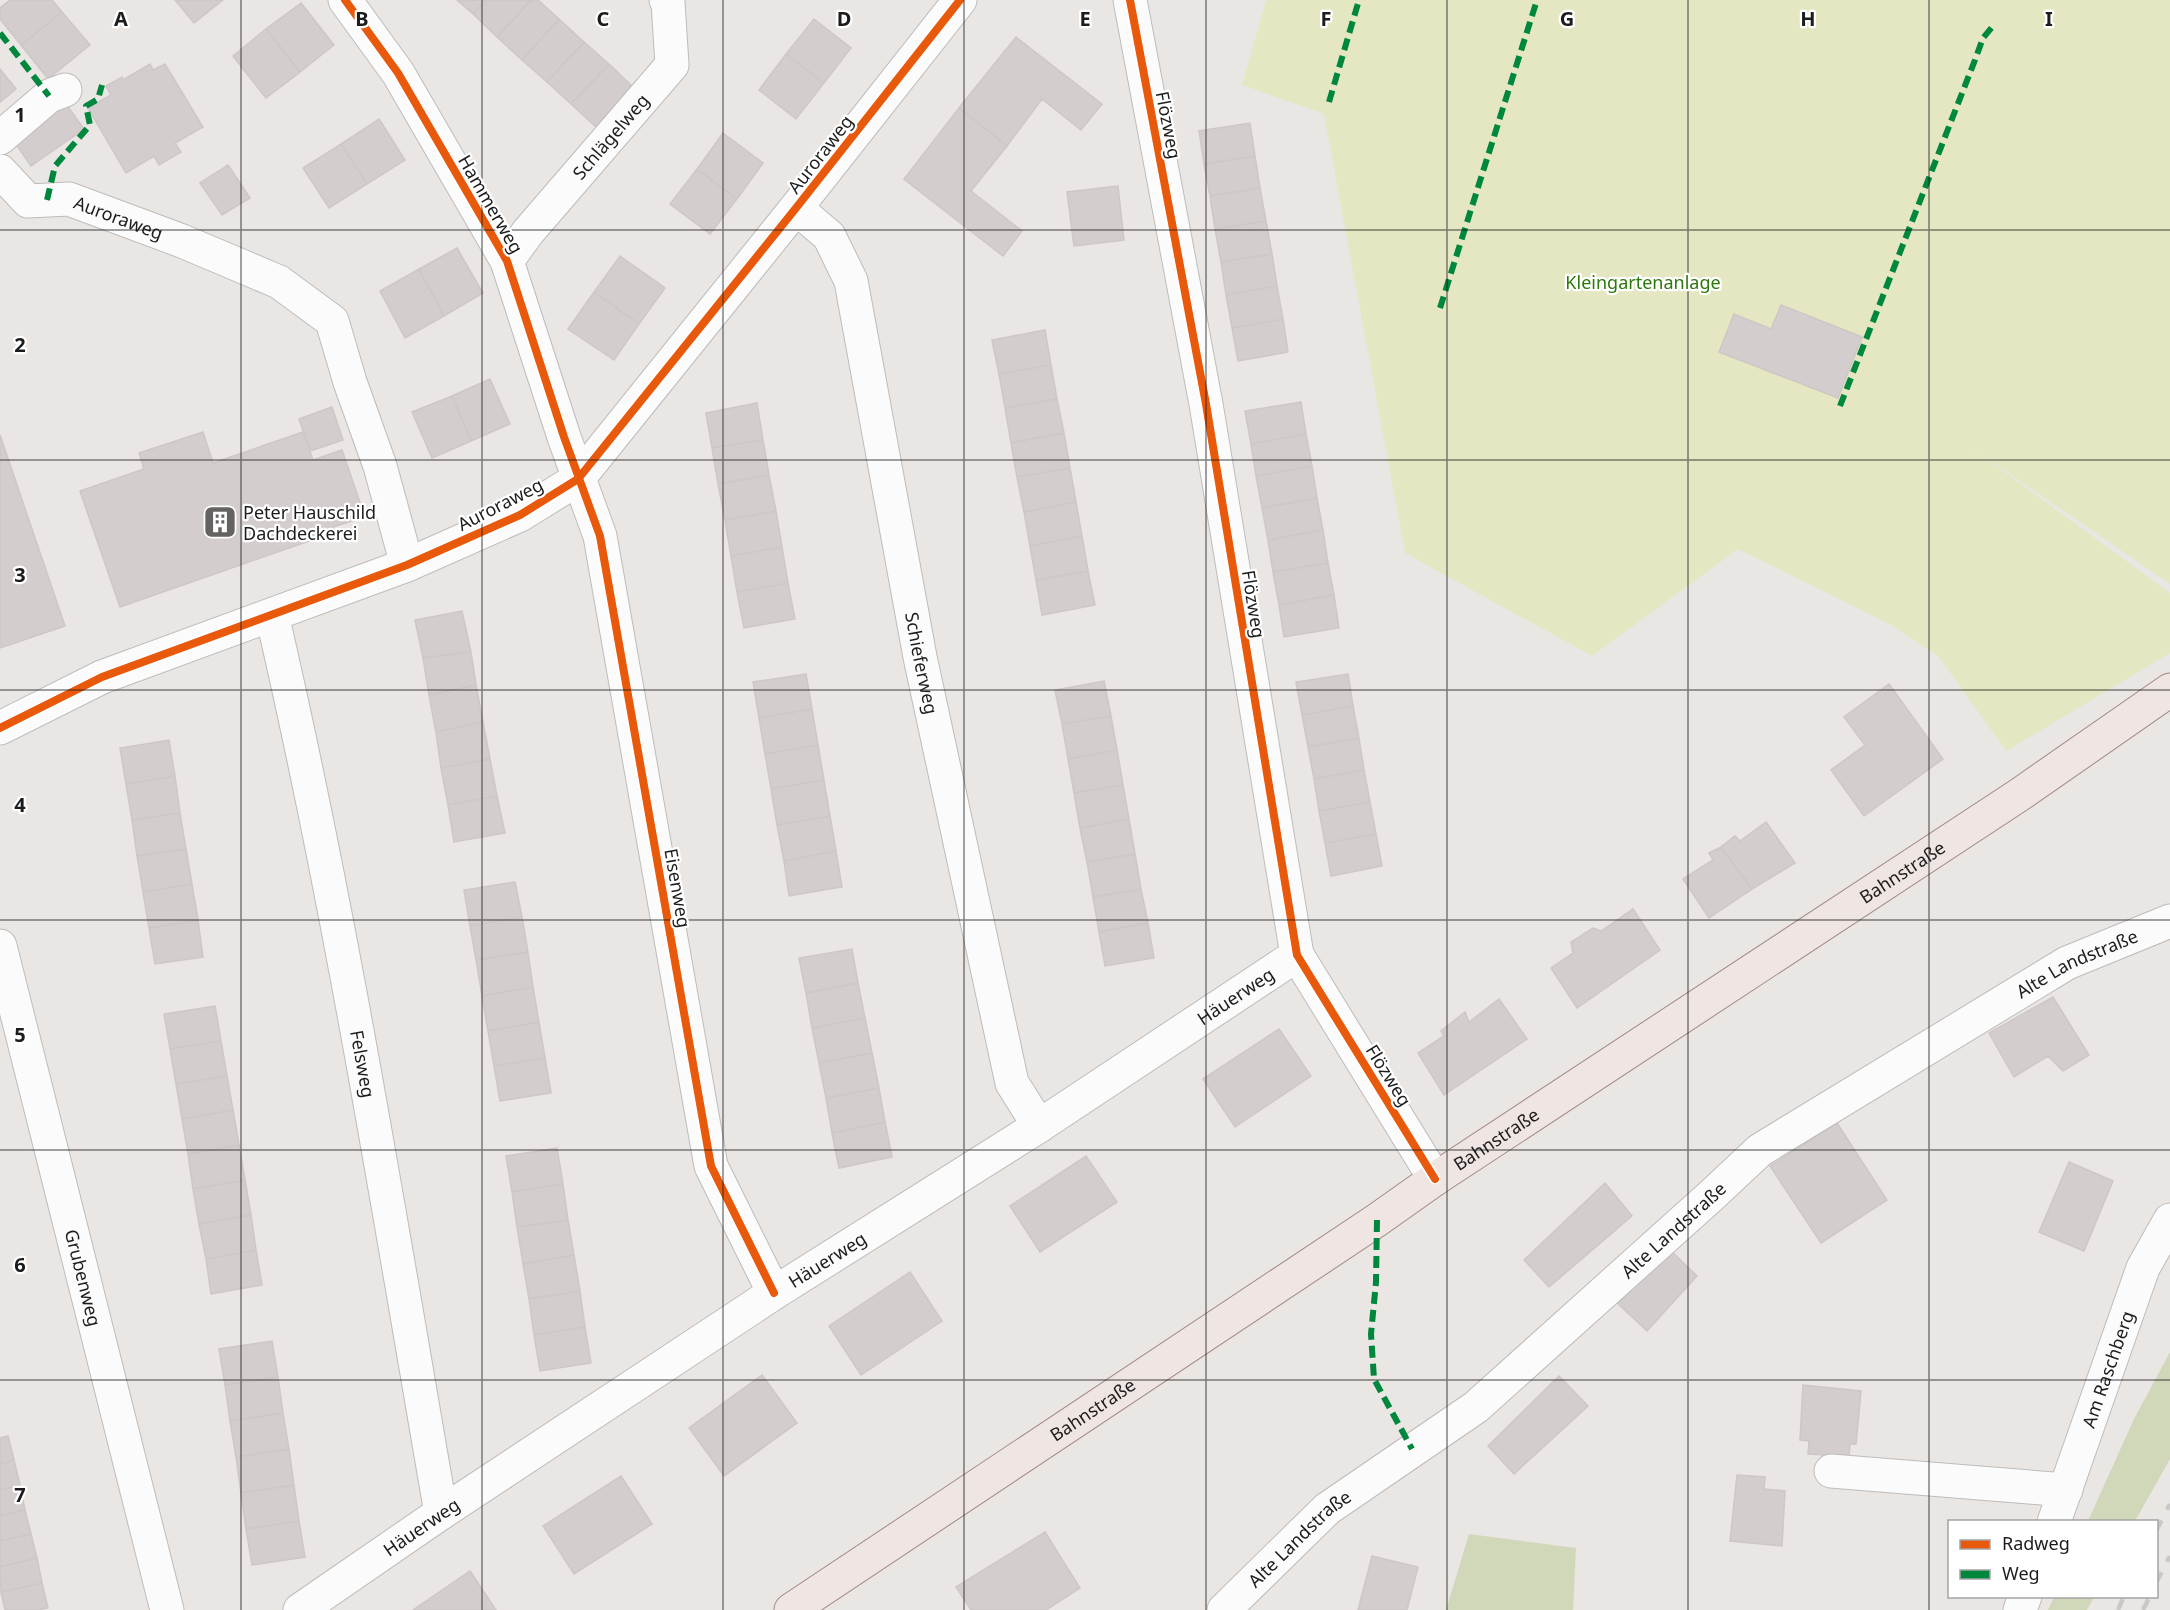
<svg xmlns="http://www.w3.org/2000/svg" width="2170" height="1610" viewBox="0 0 2170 1610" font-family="'Noto Sans',sans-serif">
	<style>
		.grass { fill: #e4e7c2 }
		.forest { fill: #d0d8b9 }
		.building { fill: #d3cecd; stroke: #cdc7c6; stroke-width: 1.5 }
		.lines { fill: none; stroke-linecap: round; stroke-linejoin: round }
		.minor-casing { stroke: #bdbcbb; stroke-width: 35 }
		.major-casing { stroke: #a08a81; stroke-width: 35 }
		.minor { stroke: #fcfbfb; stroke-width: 33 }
		.major { stroke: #efe5e3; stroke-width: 33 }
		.rail { stroke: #c9c8c8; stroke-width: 4.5; stroke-dasharray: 12 12; stroke-linecap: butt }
		.quiet { stroke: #00873e; stroke-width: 6; stroke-dasharray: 12 6; stroke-linecap: butt }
		.cycleway-casing { stroke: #fff; stroke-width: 11 }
		.cycleway { stroke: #e8590c; stroke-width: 8 }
		.grid { fill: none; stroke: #1c1c1c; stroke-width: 1.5; stroke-opacity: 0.55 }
		.labels { text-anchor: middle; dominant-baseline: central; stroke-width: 4.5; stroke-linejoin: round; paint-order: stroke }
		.street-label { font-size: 18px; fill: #1c1c1c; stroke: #fff }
		.park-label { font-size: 18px; fill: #2c780b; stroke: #fff }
		.poi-label { font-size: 18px; fill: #1c1c1c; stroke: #fff; text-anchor: start }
		.grid-label { font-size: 20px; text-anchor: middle; font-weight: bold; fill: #1c1c1c; stroke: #fff; stroke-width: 4.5; stroke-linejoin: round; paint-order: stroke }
	</style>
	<rect width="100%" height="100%" fill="#eae6e4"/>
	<!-- grass -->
	<path class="grass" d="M1266,0H2170V584L1972,448L2170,593V653L2006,751L1939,657L1891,625L1738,549L1592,656L1405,553L1324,114L1242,85Z"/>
	<!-- forest -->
	<path class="forest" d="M2170,1352V1459L2135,1521H2088L2134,1419Z
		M1469,1534L1576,1548L1573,1610H1446Z
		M2054,1597V1596L2094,1597L2087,1610H2048Z"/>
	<!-- building -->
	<path class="building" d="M10,0H52L62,12L21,45L0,19V8Z
		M175,0H223L194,23Z
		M457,0H486L473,14Z
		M486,0H531L497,37L473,14Z
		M531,0H538L559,19L522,60L497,37Z
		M301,3L334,45L300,72L266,29Z
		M62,12L90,45L48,79L21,45Z
		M559,19L584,42L547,82L522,60Z
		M814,19L851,48L824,83L786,54Z
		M266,29L300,72L266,98L233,56Z
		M1016,37L1102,104L1081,130L1042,99L1007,146L959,108Z
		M584,42L609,64L571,104L547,82Z
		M786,54L824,83L796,119L759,90Z
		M150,64L153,70L165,64L203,127L175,143L181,152L159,165L154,156L126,173L88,108L111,95L106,86L122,77L123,80Z
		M609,64L633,87L596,127L571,104Z
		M0,69L16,89L0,102Z
		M66,104L84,129L31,166L13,140Z
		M959,108L1007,146L971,191L1022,231L1003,256L904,179Z
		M379,119L405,160L367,184L341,144Z
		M1250,123L1255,156L1204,164L1199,131Z
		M723,133L763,163L737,199L697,169Z
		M341,144L367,184L329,208L303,168Z
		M1255,156L1260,188L1210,196L1204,164Z
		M228,165L250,198L222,215L200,183Z
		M697,169L737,199L710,234L670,204Z
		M1118,186L1124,240L1074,246L1067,192Z
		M1260,188L1266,221L1215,229L1210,196Z
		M1266,221L1272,254L1221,262L1215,229Z
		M457,248L483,293L444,316L419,269Z
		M1272,254L1277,286L1226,295L1221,262Z
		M620,256L665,288L639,324L594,292Z
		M419,269L444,316L405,338L380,291Z
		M1277,286L1283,319L1232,328L1226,295Z
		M594,292L639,324L614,360L568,329Z
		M1781,305L1862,337L1838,398L1719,352L1734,314L1771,329Z
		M1283,319L1288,352L1238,361L1232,328Z
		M1045,330L1051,365L999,374L992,340Z
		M1051,365L1057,399L1005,408L999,374Z
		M490,379L510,424L471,441L452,396Z
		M452,396L471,441L432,458L412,412Z
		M1057,399L1064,433L1011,443L1005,408Z
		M1301,402L1306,434L1251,444L1245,411Z
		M757,403L763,440L712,448L706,413Z
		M332,407L343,440L310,451L299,419Z
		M203,432L213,463L303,432L313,460L342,450L365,517L333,527L335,532L120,607L80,491L144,469L139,453Z
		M1064,433L1070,468L1017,477L1011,443Z
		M1306,434L1312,466L1256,476L1251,444Z
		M0,435L65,626L0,648Z
		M763,440L769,475L718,484L712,448Z
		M1312,466L1317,498L1262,508L1256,476Z
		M1070,468L1076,502L1024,512L1017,477Z
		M769,475L776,511L725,520L718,484Z
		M1317,498L1323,530L1268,540L1262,508Z
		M1076,502L1082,536L1030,546L1024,512Z
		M776,511L782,547L731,556L725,520Z
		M1323,530L1328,563L1273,572L1268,540Z
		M1082,536L1088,571L1036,580L1030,546Z
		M782,547L788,583L737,592L731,556Z
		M1328,563L1334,595L1279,605L1273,572Z
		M1088,571L1095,605L1042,615L1036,580Z
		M788,583L795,619L744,628L737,592Z
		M1334,595L1339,628L1284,637L1279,605Z
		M462,611L471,652L423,658L415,620Z
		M471,652L476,685L429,695L423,658Z
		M806,674L812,709L759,718L753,682Z
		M1348,674L1353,706L1302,715L1296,682Z
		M1104,681L1111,716L1062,724L1055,690Z
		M1889,684L1943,759L1864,816L1831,770L1865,745L1844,717Z
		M476,685L483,722L436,732L429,695Z
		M1353,706L1359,738L1308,747L1302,715Z
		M812,709L818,745L765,754L759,718Z
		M1111,716L1117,750L1068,759L1062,724Z
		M483,722L490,759L441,768L436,732Z
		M1359,738L1364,770L1314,779L1308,747Z
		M169,740L175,776L126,784L120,748Z
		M818,745L824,780L771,789L765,754Z
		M1117,750L1123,785L1074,793L1068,759Z
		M490,759L497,796L448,805L441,768Z
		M1364,770L1370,802L1319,811L1314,779Z
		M175,776L180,813L132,820L126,784Z
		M824,780L830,816L777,825L771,789Z
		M1123,785L1129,819L1080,828L1074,793Z
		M497,796L505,833L454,842L448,805Z
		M1370,802L1376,834L1325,843L1319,811Z
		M180,813L186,849L137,856L132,820Z
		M830,816L836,851L784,861L777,825Z
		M1129,819L1135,854L1087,862L1080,828Z
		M1766,822L1795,863L1752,889L1721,847L1735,836L1740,841Z
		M1376,834L1382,866L1331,876L1325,843Z
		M1721,847L1752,889L1709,918L1683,879L1713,860L1709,853Z
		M186,849L192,884L143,892L137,856Z
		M836,851L842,887L789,896L784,861Z
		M1135,854L1141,889L1093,897L1087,862Z
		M515,882L522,917L470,926L464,890Z
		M192,884L198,920L149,928L143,892Z
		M1141,889L1148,923L1099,932L1093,897Z
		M1633,909L1660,950L1577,1008L1551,968L1573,953L1571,942L1593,928L1601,931Z
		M522,917L528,952L476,960L470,926Z
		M198,920L203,957L155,964L149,928Z
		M1148,923L1154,958L1105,966L1099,932Z
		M852,949L858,983L806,993L799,958Z
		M528,952L533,987L482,996L476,960Z
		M858,983L865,1018L812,1028L806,993Z
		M533,987L539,1022L488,1031L482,996Z
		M2053,997L2089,1055L2063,1071L2048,1056L2014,1077L1989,1033Z
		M1499,999L1527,1039L1444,1095L1418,1053L1444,1036L1441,1031L1465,1012L1469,1022Z
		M215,1006L221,1041L170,1049L164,1014Z
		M865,1018L872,1053L819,1063L812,1028Z
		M539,1022L545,1058L494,1066L488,1031Z
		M1279,1029L1311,1076L1235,1127L1203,1079Z
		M221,1041L227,1076L176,1084L170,1049Z
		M872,1053L879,1088L826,1098L819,1063Z
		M545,1058L551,1093L500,1101L494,1066Z
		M227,1076L233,1110L182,1119L176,1084Z
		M879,1088L885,1122L832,1133L826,1098Z
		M233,1110L239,1145L188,1154L182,1119Z
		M885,1122L892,1157L839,1168L832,1133Z
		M1837,1123L1887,1200L1821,1243L1770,1166Z
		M239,1145L245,1180L193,1189L188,1154Z
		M557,1148L563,1184L512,1192L506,1156Z
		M1086,1156L1117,1202L1040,1252L1010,1206Z
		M2069,1162L2113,1181L2084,1251L2039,1232Z
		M245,1180L251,1215L199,1224L193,1189Z
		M1605,1183L1632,1216L1549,1287L1524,1260Z
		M563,1184L568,1220L517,1227L512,1192Z
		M251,1215L256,1250L206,1259L199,1224Z
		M568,1220L574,1255L523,1264L517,1227Z
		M1666,1246L1697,1276L1647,1331L1614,1300Z
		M256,1250L262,1285L211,1294L206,1259Z
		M574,1255L580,1291L529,1299L523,1264Z
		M910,1272L942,1321L861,1375L829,1326Z
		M580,1291L585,1327L534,1335L529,1299Z
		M585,1327L591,1363L540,1371L534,1335Z
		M272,1341L278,1377L225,1385L219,1349Z
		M762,1375L797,1423L724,1476L689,1428Z
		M1559,1376L1588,1406L1514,1474L1488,1446Z
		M278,1377L283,1413L230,1421L225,1385Z
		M1803,1385L1861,1391L1856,1444H1850L1849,1456L1808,1454L1809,1441L1800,1440Z
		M283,1413L289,1449L236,1457L230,1421Z
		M8,1436L14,1460L0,1464V1438Z
		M289,1449L294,1485L241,1493L236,1457Z
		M14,1460L20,1485L0,1490V1464Z
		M1737,1475L1765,1477L1764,1489L1785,1491L1782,1546L1730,1541Z
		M621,1476L652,1524L574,1574L543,1526Z
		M20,1485L25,1510L0,1516V1490Z
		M294,1485L299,1521L246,1529L241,1493Z
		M25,1510L31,1534L0,1541V1516Z
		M299,1521L305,1557L252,1565L246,1529Z
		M1045,1532L1080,1588L1046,1610H971L956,1587Z
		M31,1534L37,1558L0,1567V1541Z
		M1372,1556L1418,1567L1407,1610H1358Z
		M37,1558L42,1583L1,1592L0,1567Z
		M470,1571L496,1610H413Z
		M42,1583L48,1608L38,1610H5L1,1592Z"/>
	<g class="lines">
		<!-- minor casing -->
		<g class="minor-casing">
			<g id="minor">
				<path d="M345,0L398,73L507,261L564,437L600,536L711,1166L774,1293"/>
				<path d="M1130,0L1206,404L1297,955L1435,1179"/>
				<path d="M0,138L49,96L65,90"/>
				<path id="s1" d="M0,171L28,201L69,199L182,241L279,282L332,321L350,382L380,466L407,565"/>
				<path id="s2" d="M796,208L829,236L851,281L920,657L1012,1083L1039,1126"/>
				<path id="s3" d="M507,261L528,232L672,65L668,2L666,0"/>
				<path id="s4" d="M272,615C341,912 389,1213 441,1513"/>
				<path d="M0,728L102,677L407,565L520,515L578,479L796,208L960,0"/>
				<path id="s5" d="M0,946L167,1610"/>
				<path d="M1831,1471L2066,1490"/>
				<path id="s6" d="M2054,1522L2143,1268L2170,1220"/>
				<path id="s7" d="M300,1610L441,1513L774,1293L1039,1126L1297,955"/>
				<path id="s8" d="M1224,1610L1327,1509L1476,1407L1712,1195L1760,1150L2067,963L2170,921"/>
				<path d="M2020,1610L2025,1596"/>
			</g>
		</g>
		<!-- major casing -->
		<g class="major-casing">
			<g id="major">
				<path id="s9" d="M791,1610L1377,1220L1435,1179L2019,795L2170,690"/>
			</g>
		</g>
		<!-- minor -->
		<use href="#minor" class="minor"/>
		<!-- major -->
		<use href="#major" class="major"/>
		<!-- rail -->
		<path class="rail" d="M2156,1531L2170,1504
			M2156,1583L2170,1556
			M2118,1610L2124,1596
			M2143,1610L2150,1596"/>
		<!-- quiet -->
		<path class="quiet" d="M0,33L49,96
			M1329,102L1359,0
			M47,200L55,166L90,125L86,106L98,99L102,85
			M1440,308L1537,0
			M1840,406L1975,60L1983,38L1993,26
			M1377,1220L1376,1282L1371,1334L1374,1379L1412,1449"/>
		<!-- cycleway casing -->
		<g class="cycleway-casing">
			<path id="cycleway" d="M345,0L398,73L507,261L564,437L600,536L711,1166L774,1293
				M1130,0L1206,404L1297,955L1435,1179
				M0,728L102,677L407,565L520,515L578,479L796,208L960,0"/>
		</g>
		<!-- cycleway -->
		<use href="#cycleway" class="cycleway"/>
	</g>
	<!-- grid -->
	<path class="grid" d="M241,0V1610M482,0V1610M723,0V1610M964,0V1610M1206,0V1610M1447,0V1610M1688,0V1610M1929,0V1610M0,230H2170M0,460H2170M0,690H2170M0,920H2170M0,1150H2170M0,1380H2170"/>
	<!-- icons -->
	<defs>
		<g id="building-square" transform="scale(1.725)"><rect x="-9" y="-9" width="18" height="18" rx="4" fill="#646362" stroke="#fff"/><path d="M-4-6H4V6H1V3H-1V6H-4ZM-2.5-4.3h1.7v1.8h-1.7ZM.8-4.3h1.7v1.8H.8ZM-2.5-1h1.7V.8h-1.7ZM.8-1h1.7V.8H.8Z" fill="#fff"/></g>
	</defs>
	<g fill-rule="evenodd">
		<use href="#building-square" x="220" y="522"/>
	</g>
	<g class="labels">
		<!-- street labels -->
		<g class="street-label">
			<text transform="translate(1169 125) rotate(79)">Flözweg</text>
			<text stroke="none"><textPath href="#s3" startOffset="162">Schlägelweg</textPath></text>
			<text transform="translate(820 154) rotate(-52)">Auroraweg</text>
			<text transform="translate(491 204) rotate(60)">Hammerweg</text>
			<text stroke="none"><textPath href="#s1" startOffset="135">Auroraweg</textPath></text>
			<text transform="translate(500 504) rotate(-27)">Auroraweg</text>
			<text transform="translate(1254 604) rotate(81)">Flözweg</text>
			<text stroke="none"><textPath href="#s2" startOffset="482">Schieferweg</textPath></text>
			<text stroke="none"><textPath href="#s9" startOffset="1334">Bahnstraße</textPath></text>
			<text transform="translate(678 888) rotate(80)">Eisenweg</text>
			<text stroke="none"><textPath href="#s8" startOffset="1076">Alte Landstraße</textPath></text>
			<text stroke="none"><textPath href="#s7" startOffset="1119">Häuerweg</textPath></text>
			<text stroke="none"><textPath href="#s4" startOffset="458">Felsweg</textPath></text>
			<text transform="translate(1389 1075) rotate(58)">Flözweg</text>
			<text stroke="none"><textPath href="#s9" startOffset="848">Bahnstraße</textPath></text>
			<text stroke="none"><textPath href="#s8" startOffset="590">Alte Landstraße</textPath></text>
			<text stroke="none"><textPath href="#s7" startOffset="633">Häuerweg</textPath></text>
			<text stroke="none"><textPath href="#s5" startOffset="342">Grubenweg</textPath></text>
			<text stroke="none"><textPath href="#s6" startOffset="162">Am Raschberg</textPath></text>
			<text stroke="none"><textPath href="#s9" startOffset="362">Bahnstraße</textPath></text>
			<text stroke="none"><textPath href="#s7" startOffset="147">Häuerweg</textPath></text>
			<text stroke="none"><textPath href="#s8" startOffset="104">Alte Landstraße</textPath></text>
		</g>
		<!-- park labels -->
		<g class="park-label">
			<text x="1643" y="282">Kleingartenanlage</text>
		</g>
		<!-- poi labels -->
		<g class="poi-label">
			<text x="243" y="512">Peter Hauschild<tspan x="243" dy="21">Dachdeckerei</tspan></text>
		</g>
	</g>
	<g class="grid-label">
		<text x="121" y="26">A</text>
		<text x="362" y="26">B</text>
		<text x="603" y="26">C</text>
		<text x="844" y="26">D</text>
		<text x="1085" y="26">E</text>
		<text x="1326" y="26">F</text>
		<text x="1567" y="26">G</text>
		<text x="1808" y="26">H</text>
		<text x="2049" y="26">I</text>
		<text x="20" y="122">1</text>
		<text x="20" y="352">2</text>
		<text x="20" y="582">3</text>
		<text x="20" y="812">4</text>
		<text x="20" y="1042">5</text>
		<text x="20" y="1272">6</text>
		<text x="20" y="1502">7</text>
	</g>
	<!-- legend -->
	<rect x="1948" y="1520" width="210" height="78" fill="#ffffff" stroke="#a4a4a4" stroke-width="1.5"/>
	<rect x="1960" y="1540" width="30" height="9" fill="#e8590c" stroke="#a4a4a4" stroke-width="1.5"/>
	<text x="2002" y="1550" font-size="18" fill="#1c1c1c">Radweg</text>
	<rect x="1960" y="1570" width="30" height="9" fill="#00873e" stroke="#a4a4a4" stroke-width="1.5"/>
	<text x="2002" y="1580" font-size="18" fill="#1c1c1c">Weg</text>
</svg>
